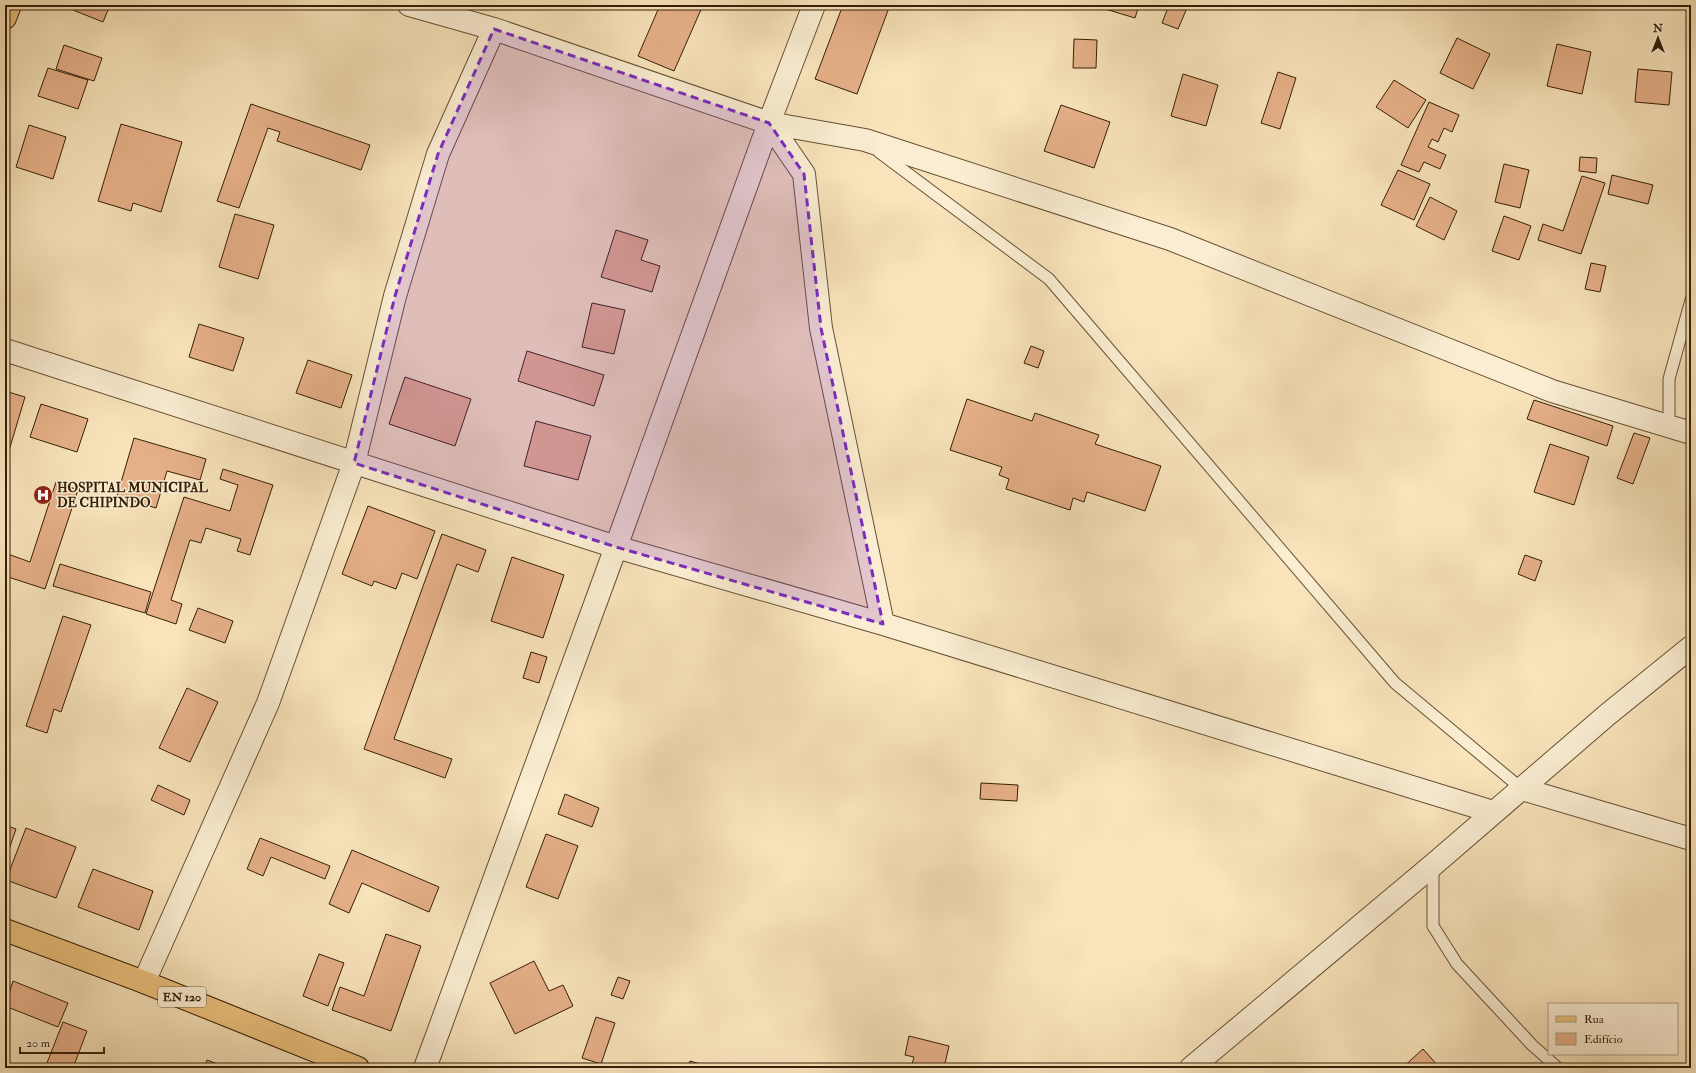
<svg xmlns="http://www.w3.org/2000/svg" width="1696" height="1073" viewBox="0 0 1696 1073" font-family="'IM FELL Double Pica',serif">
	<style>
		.building { fill: #e6b088; stroke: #351f07 }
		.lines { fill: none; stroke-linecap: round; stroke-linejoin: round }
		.lane-casing { stroke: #665034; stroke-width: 13 }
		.street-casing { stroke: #665034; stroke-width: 24 }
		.primary-casing { stroke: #351f07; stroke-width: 24 }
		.lane { stroke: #faedd2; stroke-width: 11 }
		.street { stroke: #faedd2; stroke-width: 22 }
		.primary { stroke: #ecc27d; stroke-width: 22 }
		.marked { fill: #7b2cbf; fill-opacity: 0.2; stroke: #7b2cbf; stroke-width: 3; stroke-dasharray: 8 5; stroke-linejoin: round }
		.labels { text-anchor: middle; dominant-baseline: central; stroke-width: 3; stroke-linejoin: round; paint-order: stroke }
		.shield { fill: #faedd2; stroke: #705d44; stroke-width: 1 }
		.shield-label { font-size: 12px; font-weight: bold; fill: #351f07 }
		.poi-label { font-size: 13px; font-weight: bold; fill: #351f07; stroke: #faedd2; text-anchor: start }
	</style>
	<rect width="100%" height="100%" fill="#f8e3ba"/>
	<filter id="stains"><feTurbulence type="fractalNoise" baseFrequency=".005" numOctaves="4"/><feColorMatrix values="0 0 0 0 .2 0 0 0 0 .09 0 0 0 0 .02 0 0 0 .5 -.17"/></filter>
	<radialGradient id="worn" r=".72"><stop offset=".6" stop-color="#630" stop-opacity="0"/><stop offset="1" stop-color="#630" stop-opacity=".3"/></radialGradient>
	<!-- building -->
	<path class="building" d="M75,5H110L103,22L73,10Z
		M660,5H703L674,71L638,56Z
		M843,5H890L857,94L815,79Z
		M1092,5H1139L1135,18Z
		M1169,5H1179L1187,8L1178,29L1162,23Z
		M1457,38L1490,54L1473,89L1440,73Z
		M1074,39L1097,40L1096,68H1073Z
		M1557,44L1591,52L1582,94L1547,86Z
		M64,45L102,58L94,81L56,69Z
		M48,68L88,80L78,109L38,96Z
		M1638,69L1672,72L1669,105L1635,102Z
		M1278,72L1296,78L1280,129L1261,123Z
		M1183,74L1218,85L1206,126L1171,116Z
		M1394,80L1426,100L1408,128L1376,107Z
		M1429,102L1459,115L1452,132L1444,128L1438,142L1432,139L1428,147L1446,155L1440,169L1424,162L1419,172L1401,165Z
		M251,104L370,145L361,170L277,141L280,132L268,128L239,208L217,201Z
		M1061,105L1110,122L1094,168L1044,151Z
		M121,124L182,142L161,212L133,203L131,211L98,201Z
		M29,125L66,137L53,179L16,167Z
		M1580,157L1597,158L1596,173L1579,171Z
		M1504,164L1529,170L1520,208L1495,202Z
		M1398,170L1430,184L1414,220L1381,205Z
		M1612,175L1653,185L1648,204L1608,194Z
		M1582,176L1605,183L1581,254L1538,240L1543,224L1563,231Z
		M1430,197L1457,211L1444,240L1416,226Z
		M235,214L274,225L258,279L219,267Z
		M1504,216L1531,226L1519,260L1492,251Z
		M616,230L648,240L641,260L660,266L652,292L601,277Z
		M1591,263L1606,266L1600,292L1585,289Z
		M592,303L625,310L614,354L582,347Z
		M199,324L244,338L233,371L189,357Z
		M1031,346L1044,351L1038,368L1024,363Z
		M527,351L604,375L594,406L518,381Z
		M308,360L352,375L341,408L296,393Z
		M405,377L471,399L455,446L389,424Z
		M5,391L25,397L5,464Z
		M967,399L1032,421L1035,413L1099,435L1095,444L1161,466L1145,511L1087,492L1084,502L1073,498L1070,510L1006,489L1009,479L999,475L1002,467L950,450Z
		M1534,400L1613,426L1607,446L1527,419Z
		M41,404L88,419L77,452L30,437Z
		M536,421L591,436L578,480L524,466Z
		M1634,433L1650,438L1633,484L1617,478Z
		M134,438L206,459L200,480L167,471L156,508L117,496Z
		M1550,444L1589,457L1574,505L1534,492Z
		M223,469L273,485L250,555L237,551L241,539L206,528L201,543L190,540L171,600L182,604L176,624L146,614L184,497L230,511L238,485L220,479Z
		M56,482L78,490L45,589L5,576V553L30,562Z
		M368,506L435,531L417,579L402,573L396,589L374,581L372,586L342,574Z
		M442,534L486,550L478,572L457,564L394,739L452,759L445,778L364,749Z
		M1525,555L1542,561L1535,581L1518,574Z
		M512,557L564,575L543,638L491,621Z
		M60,564L151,592L145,613L53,586Z
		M198,608L233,621L225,643L189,630Z
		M63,616L91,625L61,712L54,709L47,733L26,726Z
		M531,652L547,657L539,683L523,678Z
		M187,688L218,702L190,762L159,748Z
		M981,783L1018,785L1017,801L980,799Z
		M158,785L190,800L184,815L151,800Z
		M565,794L599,808L592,827L558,814Z
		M5,825L16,829L5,861Z
		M26,828L76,847L56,898L6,880Z
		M546,834L578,846L558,899L526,887Z
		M260,838L330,866L325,879L271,857L263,876L247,869Z
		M352,850L439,887L429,912L362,883L349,913L329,904Z
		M93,869L153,891L139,930L78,907Z
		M386,934L421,946L391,1031L332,1010L340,987L364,996Z
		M319,954L344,963L328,1006L303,996Z
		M534,961L549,991L563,985L573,1006L515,1034L490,983Z
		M618,977L630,981L623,999L611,995Z
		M13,981L68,1003L58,1027L5,1006Z
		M596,1017L615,1023L601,1064L582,1058Z
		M63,1022L87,1031L73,1068H45Z
		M909,1036L949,1046L944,1068H911L914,1057L905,1055Z
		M1423,1049L1440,1068H1402Z
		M207,1060L228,1068H204Z
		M690,1061L707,1066L706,1068H687Z"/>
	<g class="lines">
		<!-- lane casing -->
		<g class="lane-casing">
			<path id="lane" d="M879,152L1049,279L1395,683L1522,789
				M1669,425V379L1691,300
				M1433,865V926L1457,964L1532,1045L1558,1068"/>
		</g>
		<!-- street casing -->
		<g class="street-casing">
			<path id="street" d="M409,5L494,29L769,123L865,140L1170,239L1552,391L1691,433
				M769,123L804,174L821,328L883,624
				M5,350L616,547L883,624L1493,812
				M1522,789L1691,839
				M144,982L268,703L354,463L395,296L438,154L494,29
				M425,1068L616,547L769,123L814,5
				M1191,1068L1433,865L1607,715L1691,647"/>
		</g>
		<!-- primary casing -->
		<g class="primary-casing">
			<path id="primary" d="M5,18L10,5
				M5,930L144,982L358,1068"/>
		</g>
		<!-- lane -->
		<use href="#lane" class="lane"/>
		<!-- street -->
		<use href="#street" class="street"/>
		<!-- primary -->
		<use href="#primary" class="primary"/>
	</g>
	<!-- marked area -->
	<path class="marked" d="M494,29L769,123L804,174L821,328L883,624L616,547L354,463L395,296L438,154Z"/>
	<!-- icons -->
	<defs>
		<g id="hospital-disc" transform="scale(1)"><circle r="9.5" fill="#8f2418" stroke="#faedd2"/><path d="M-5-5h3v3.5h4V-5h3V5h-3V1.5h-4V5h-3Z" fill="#fff"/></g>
	</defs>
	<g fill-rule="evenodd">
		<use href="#hospital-disc" x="43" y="495"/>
	</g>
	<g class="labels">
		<!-- shield labels -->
		<rect class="shield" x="158" y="987" width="48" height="20" rx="3"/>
		<g class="shield-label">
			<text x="182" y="997">EN 120</text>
		</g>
		<!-- poi labels -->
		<g class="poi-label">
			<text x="57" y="488">HOSPITAL MUNICIPAL<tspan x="57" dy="15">DE CHIPINDO</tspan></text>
		</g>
	</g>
	<!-- margin -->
	<rect width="1696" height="1073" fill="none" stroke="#f8e3ba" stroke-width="20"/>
	<rect x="6" y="6" width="1684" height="1061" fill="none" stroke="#351f07" stroke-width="2"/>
	<rect x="10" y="10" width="1676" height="1053" fill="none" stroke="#351f07"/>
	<!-- legend -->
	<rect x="1548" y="1003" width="130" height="52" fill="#faedd2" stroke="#ab9b81"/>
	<rect x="1556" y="1016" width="20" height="6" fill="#ecc27d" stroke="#ab9b81"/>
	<text x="1584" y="1023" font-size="12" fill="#351f07">Rua</text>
	<rect x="1556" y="1033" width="20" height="12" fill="#e6b088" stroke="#ab9b81"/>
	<text x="1584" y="1043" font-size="12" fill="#351f07">Edifício</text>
	<!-- north arrow -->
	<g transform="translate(1658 38)" stroke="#faedd2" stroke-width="3" paint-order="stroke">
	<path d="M0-3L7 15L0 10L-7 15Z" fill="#351f07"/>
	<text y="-6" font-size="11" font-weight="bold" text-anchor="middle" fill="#351f07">N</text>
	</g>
	<!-- scale -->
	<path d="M20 1047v6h84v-6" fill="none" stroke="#351f07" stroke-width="2"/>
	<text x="26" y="1047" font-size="12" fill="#351f07" stroke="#faedd2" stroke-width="3" paint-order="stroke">20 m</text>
	<rect width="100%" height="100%" filter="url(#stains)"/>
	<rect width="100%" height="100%" fill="url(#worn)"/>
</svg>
